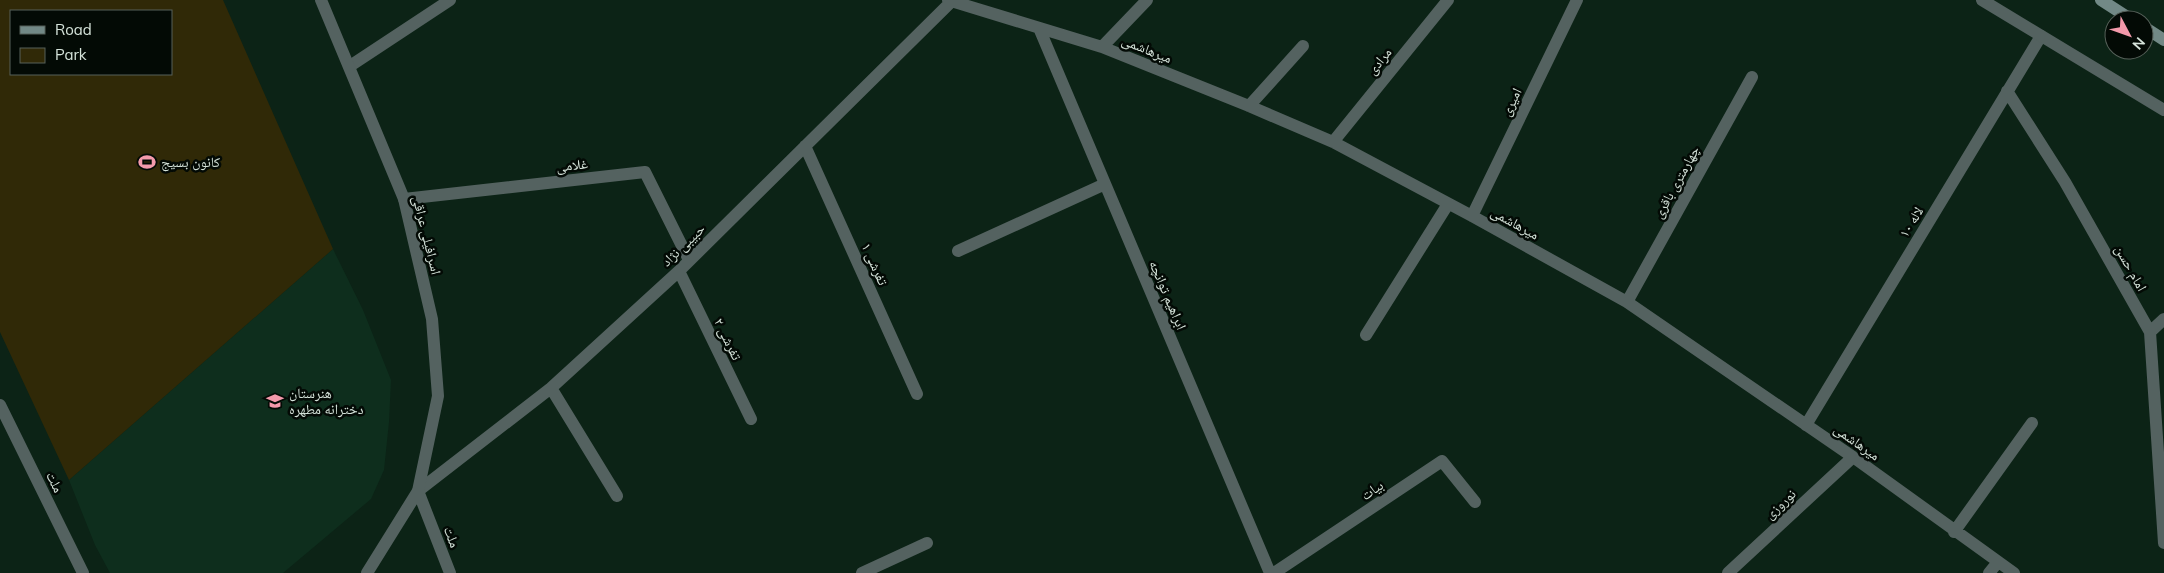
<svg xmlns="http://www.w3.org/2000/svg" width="2164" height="573" viewBox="0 0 2164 573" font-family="Mulish,'Noto Naskh Arabic',sans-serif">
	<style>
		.built { fill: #0e2e1d }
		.green { fill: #302907; fill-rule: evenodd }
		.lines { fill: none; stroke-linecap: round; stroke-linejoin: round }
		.minor { stroke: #546260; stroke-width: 12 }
		.tertiary { stroke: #546260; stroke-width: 12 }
		.secondary { stroke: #728986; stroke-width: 12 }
		.labels { text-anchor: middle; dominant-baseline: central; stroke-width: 5; stroke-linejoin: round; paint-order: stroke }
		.street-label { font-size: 14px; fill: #d5e3da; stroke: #030a05 }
		.poi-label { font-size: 14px; fill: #d5e3da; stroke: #030a05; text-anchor: start }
	</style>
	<rect width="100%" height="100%" fill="#0c2316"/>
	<!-- built -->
	<path class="built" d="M333,249L363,310L391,380L389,422L384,470L371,499L283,573H110L95,545L69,480Z"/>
	<!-- green -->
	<path class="green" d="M0,0H223L333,249L69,480L0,332ZM11,11H171V74H11Z"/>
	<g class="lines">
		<!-- minor -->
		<path class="minor" d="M948,0L1102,47L1249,106L1333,142L1472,216L1627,302L1853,457L2014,573
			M1039,28L1270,573
			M1102,47L1147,0
			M350,66L450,0
			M2007,91L2065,182L2150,332L2164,543
			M1249,106L1303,46
			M1333,142L1448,0
			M805,146L917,394
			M404,199L645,172L689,260
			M1472,216L1577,0
			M958,251L1105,184
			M679,271L751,419
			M1627,302L1752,77
			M2150,332L2164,319
			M1366,335L1448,204
			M551,388L617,496
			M1806,425L2041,36
			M418,491L551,388L679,271L953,0
			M1954,532L2032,423
			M862,573L927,543
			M1274,573L1442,461L1475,502
			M1728,573L1853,457
			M1989,573L1998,562"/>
		<!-- tertiary -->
		<path class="tertiary" d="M321,0L404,199L432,319L438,396L418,491L367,573
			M1982,0L2164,110
			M0,405L83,573
			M418,491L450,573"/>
		<!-- secondary -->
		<path class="secondary" d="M2101,0L2132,20
			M2144,27L2164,40"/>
	</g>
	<!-- icons -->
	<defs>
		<g id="stadium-bare" transform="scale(1.35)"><path d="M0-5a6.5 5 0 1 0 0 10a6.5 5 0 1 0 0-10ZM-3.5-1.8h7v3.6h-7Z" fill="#f39aab" stroke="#030a05" stroke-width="2.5" paint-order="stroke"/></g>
		<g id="school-bare" transform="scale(1.35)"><path d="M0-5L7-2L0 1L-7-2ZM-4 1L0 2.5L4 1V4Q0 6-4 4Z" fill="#f39aab" stroke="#030a05" stroke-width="2.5" paint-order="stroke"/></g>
	</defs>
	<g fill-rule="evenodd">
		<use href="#stadium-bare" x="147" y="162"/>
		<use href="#school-bare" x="275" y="401"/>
	</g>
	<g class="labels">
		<!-- street labels -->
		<g class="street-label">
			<text transform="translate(1147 49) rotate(22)">میرهاشمی</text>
			<text transform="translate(1379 61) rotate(-51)">مرادی</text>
			<text transform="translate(1511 102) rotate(-64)">امیری</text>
			<text transform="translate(572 165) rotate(-6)">غلامی</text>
			<text transform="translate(1676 182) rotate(-61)">چهارمتری باقری</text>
			<text transform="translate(1911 222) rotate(-59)">لاله ۱۰</text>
			<text transform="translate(1515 223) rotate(29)">میرهاشمی</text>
			<text transform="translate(427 235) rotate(76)">اسرافیلی عراقی</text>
			<text transform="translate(683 245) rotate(-44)">حبیبی نژاد</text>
			<text transform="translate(875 264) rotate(66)">تفرشی ۱</text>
			<text transform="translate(2131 268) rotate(61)">امام حسن</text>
			<text transform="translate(1168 295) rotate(67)">ابراهیم توانچه</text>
			<text transform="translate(728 339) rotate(64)">تفرشی ۲</text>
			<text transform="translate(1857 442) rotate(35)">میرهاشمی</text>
			<text transform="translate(55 482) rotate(64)">ملت</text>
			<text transform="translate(1372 490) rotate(-34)">بیات</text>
			<text transform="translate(1780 504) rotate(-43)">نوروزی</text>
			<text transform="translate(452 537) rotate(69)">ملت</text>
		</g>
		<!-- poi labels -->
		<g class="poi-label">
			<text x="161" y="162">کانون بسیج</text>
			<text x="289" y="393">هنرستان<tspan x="289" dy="16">دخترانه مطهره</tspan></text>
		</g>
	</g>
	<!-- legend -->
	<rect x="10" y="10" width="162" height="65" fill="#030a05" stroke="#57615a"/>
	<rect x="20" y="26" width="25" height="8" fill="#728986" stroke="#57615a"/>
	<text x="55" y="35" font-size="15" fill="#d5e3da">Road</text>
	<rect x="20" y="48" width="25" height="15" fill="#302907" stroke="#57615a"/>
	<text x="55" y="60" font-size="15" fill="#d5e3da">Park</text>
	<!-- north arrow -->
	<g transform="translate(2129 35) rotate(131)"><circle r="24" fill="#030a05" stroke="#57615a"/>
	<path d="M0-4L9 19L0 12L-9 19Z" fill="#f39aab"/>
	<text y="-8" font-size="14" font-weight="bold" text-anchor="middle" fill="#d5e3da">N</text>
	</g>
</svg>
